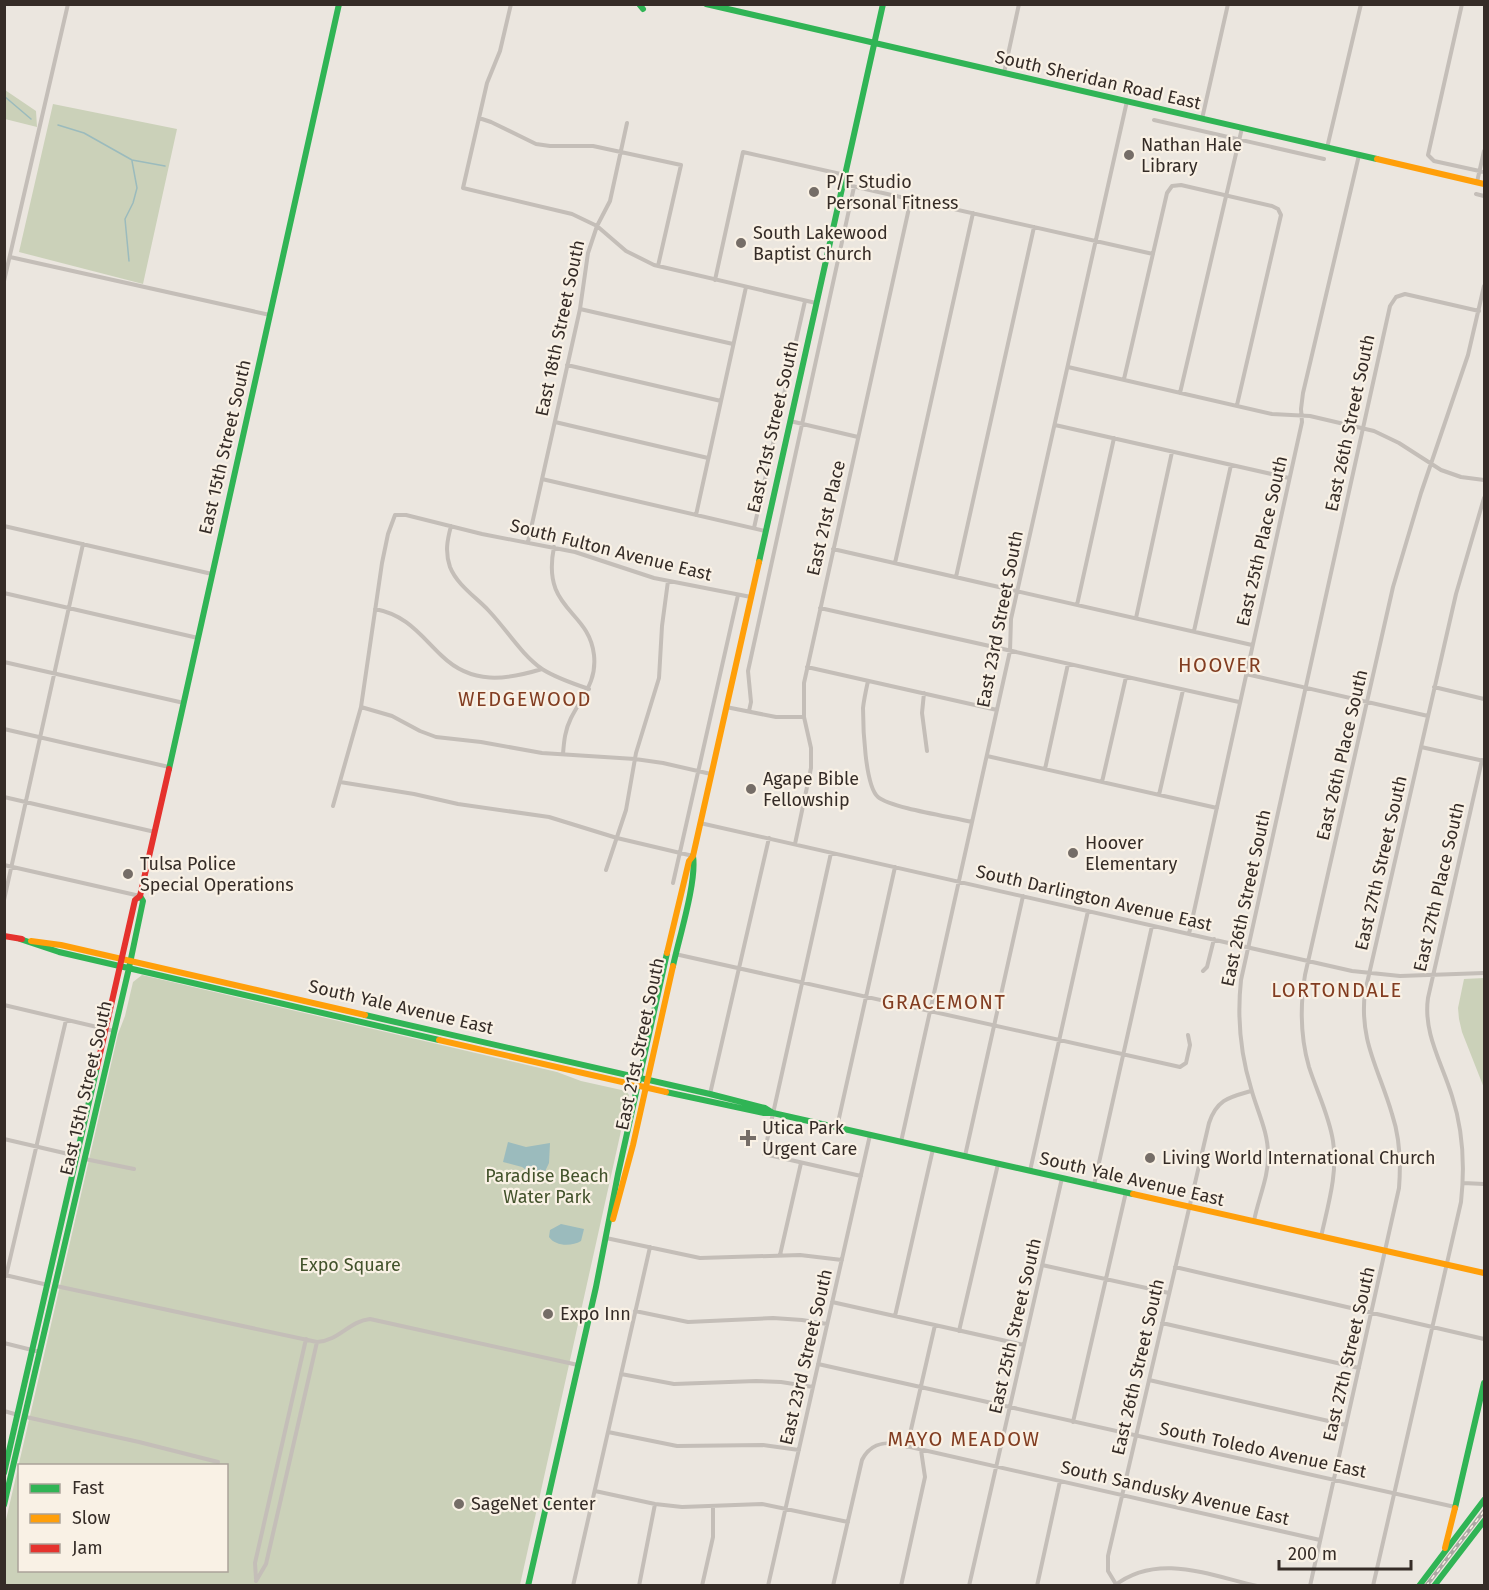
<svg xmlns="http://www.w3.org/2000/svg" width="1489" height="1590" viewBox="0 0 1489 1590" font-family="'Fira Sans',sans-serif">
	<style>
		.green { fill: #cbd1b9; fill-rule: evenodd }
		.water { fill: #9bbbbd }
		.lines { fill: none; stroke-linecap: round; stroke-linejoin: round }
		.stream { stroke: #9bbbbd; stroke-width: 1.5 }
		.street { stroke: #c4beb8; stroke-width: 4 }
		.fast { stroke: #30b455; stroke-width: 6 }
		.slow { stroke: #ff9f0a; stroke-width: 6 }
		.jam { stroke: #e5322d; stroke-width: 6 }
		.rail-casing { stroke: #aca7a3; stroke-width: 4 }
		.rail { stroke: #f9f1e5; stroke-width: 1.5; stroke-dasharray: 4.5; stroke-linecap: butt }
		.poi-dot { fill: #756d67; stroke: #f9f1e5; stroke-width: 2 }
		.labels { text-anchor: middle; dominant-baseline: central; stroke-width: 4.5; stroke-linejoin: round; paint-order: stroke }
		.street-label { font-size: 18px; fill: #352c27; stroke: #f9f1e5 }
		.poi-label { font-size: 18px; fill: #352c27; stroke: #f9f1e5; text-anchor: start }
		.park-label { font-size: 18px; fill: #42522b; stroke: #f9f1e5 }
		.neighbourhood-label { font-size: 20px; letter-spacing: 1.5px; fill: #823d21; stroke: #f9f1e5 }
	</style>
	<rect width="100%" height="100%" fill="#ebe6df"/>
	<!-- green -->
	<path class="green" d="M5,90L36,111L37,127L5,119Z
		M53,104L177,129L143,284L19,252Z
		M142,975L557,1072L581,1081L626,1091L629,1095L520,1585L5,1586V1524L118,1034L125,1016L133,982ZM20,1466H226V1570H20Z
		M1484,978V1088L1462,1032L1459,1019L1458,1008L1464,979Z"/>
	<!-- water -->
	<path class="water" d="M508,1142L526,1147L550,1143L549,1163L541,1180L522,1167L503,1162Z
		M561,1224L584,1229L581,1241C571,1247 555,1246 549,1237L550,1230Z"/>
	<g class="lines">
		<!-- stream -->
		<path class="stream" d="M4,96L31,119
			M58,125L84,133L132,160L165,166
			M129,261L125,219L133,203L137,188L132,161"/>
		<!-- street -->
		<path class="street" d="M511,4L500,51L487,83L463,188L572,214L597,226L626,251L654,265L816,303
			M1462,4L1428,155L1434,161L1484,172
			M1004,73L1019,4
			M479,118L491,122L536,144L550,146H593L681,165L658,266
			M1202,119L1228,4
			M1154,120L1324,159
			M1327,148L1361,4
			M1477,182L1484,151
			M843,184L1153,254
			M1476,194L1484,196
			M10,257L270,315
			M715,280L743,152L845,175
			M4,281L68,4
			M580,309L733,344
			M567,365L721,401
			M1068,367L1272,414L1310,416L1374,431L1399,443L1441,470L1461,477L1484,480
			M1124,379L1167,193L1172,186L1181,185L1272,206L1278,209L1281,215L1237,405
			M1180,393L1242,128
			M790,421L858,437
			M555,422L708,458
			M1055,425L1289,478
			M542,479L765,531
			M696,515L746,287
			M4,526L212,574
			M451,526C447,541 445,552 450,567C457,585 477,598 489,611C507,630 521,654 542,669C556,678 574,684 589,689
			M754,528L805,301
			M528,542L580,309L588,253L597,226L610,201L627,123
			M554,547C541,611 589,609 594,655C597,682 582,696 571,718C565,730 564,741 563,754
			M833,549L1252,645
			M895,563L973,213
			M956,577L1034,227
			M4,593L198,638
			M1077,605L1114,438
			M820,608L1239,702
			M375,609C407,615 420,635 442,656C472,685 506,680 542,669
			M1136,618L1172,452
			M1194,631L1231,465
			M4,662L184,703
			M807,667L997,710
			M1246,674L1428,716
			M868,681C866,690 864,699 863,708C863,726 865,786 878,797C891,808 952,817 972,822
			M1434,687L1484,699
			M924,693L922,713L927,751
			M361,707L392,716L420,731L436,737L481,742L542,753L635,759L663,763L711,774
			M726,707L776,717H804
			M749,711L751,702L748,671L854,187
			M4,729L169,767
			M1421,747L1484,761
			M987,756L1217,808
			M1045,769L1068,664
			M340,782L414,794L458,804L549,817L617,838L693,856
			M1102,782L1126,677
			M1159,795L1183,690
			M4,797L155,832
			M333,806L361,707L382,563L388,534L395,515H406L482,534L575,552L654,578L751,597
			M700,823L1352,971L1400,976L1484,973
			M795,844L811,768V748L804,717V683L911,199
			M831,853L764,1154L861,1176
			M4,865L140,896
			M606,870L626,810L636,753L659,678L662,626L668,581
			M673,883L738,595
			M4,900L83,544
			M1189,934L1302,422L1301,409L1303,393L1359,155
			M675,954L1180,1067L1186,1063L1190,1045L1188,1035
			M1203,971L1207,967L1214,939
			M4,1005L114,1031
			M710,1094L769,838
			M837,1127L895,867
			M4,1139L77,1156
			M901,1142L1010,651L1011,619L1127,101
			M965,1156L1023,896
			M85,1159L134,1169
			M1030,1171L1088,911
			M1463,1183L1484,1184
			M1094,1185L1152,926
			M1254,1221C1258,1199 1269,1177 1268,1154C1268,1131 1257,1111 1251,1088C1240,1052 1237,1017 1241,980L1390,306L1396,297L1405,294L1479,311
			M1321,1237C1328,1205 1338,1173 1333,1141C1329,1115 1317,1092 1309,1067C1300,1036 1300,1006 1305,975L1393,587L1421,493L1468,355L1484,286
			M606,1238L700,1258L800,1255L842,1260
			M780,1255L801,1163
			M1042,1265L1169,1293
			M1175,1267L1484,1339
			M5,1275L48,1285
			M6,1276L66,1020
			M56,1286L317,1342C339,1341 349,1321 370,1319L578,1365
			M832,1302L1024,1345
			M635,1311L688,1322L773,1318L802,1320L827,1324
			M895,1316L933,1149
			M1162,1323L1359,1368
			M959,1331L998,1164
			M4,1343L40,1352
			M818,1364L1455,1507
			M621,1374L674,1384L756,1381L781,1382L813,1387
			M1149,1380L1346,1425
			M4,1411L18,1415
			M26,1417L139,1442L218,1462
			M1073,1422L1126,1192
			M608,1432L677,1446L763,1445L799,1450
			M907,1447L935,1325
			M595,1491L655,1504L682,1507L762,1504L848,1522
			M256,1579L255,1563L306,1339
			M256,1581L266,1564L317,1342
			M573,1586L650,1247
			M639,1586L655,1504
			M702,1586L713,1537V1506
			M768,1586L870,1135
			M833,1586L862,1460C869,1446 882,1441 897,1444L1320,1540
			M901,1586L925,1477L921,1450
			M969,1586L1062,1178
			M1037,1586L1060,1481
			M1114,1586C1157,1552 1209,1575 1257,1586
			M1117,1586L1108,1571V1556L1209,1123C1217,1099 1230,1097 1251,1091
			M1310,1586L1399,1188C1401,1163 1400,1138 1392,1114C1379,1069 1359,1041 1365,992L1456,594L1484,498
			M1373,1586L1461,1202C1465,1166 1463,1130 1452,1096C1442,1063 1423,1033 1428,998L1482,760"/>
		<!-- fast -->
		<path class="fast" d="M639,4L643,9
			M706,4L1377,159
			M759,562L883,4
			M169,769L339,4
			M20,939L59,952L439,1040
			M673,966C679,938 697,881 693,856
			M365,1015L710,1094L765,1108L773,1113
			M666,1092L764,1113H773L1133,1194
			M4,1473L97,1067
			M4,1505L129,968L143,901L140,896
			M1455,1508L1484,1383
			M528,1586L596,1287L618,1174L667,953
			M1419,1586L1484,1500
			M1434,1586L1484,1521"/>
		<!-- slow -->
		<path class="slow" d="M1377,159L1484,184
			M31,941L61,945L365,1015
			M667,953L689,861L693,856L759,562
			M439,1040L666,1092
			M1133,1194L1484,1273
			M613,1219L633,1145L673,966
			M1445,1548L1455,1508"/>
		<!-- jam -->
		<path class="jam" d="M4,936L22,939
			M97,1067L135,900L140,896L169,769"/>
		<!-- rail casing -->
		<g class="rail-casing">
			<path id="rail" d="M1426,1586L1484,1511"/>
		</g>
		<!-- rail -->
		<use href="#rail" class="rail"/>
	</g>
	<!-- markers -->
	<g class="poi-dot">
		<circle cx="1129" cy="155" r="6"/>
		<circle cx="814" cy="192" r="6"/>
		<circle cx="741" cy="243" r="6"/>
		<circle cx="751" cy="789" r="6"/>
		<circle cx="1073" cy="853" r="6"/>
		<circle cx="128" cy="874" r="6"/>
		<path d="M745 1129h6v6h6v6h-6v6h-6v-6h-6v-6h6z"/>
		<circle cx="1150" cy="1158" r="6"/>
		<circle cx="548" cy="1314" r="6"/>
		<circle cx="459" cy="1504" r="6"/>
	</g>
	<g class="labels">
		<!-- street labels -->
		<g class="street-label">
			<text transform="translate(1098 80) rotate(13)">South Sheridan Road East</text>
			<text transform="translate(560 328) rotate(-78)">East 18th Street South</text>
			<text transform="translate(1350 423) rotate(-78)">East 26th Street South</text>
			<text transform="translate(773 427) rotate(-77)">East 21st Street South</text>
			<text transform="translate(225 447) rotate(-77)">East 15th Street South</text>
			<text transform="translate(826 518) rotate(-77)">East 21st Place</text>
			<text transform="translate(1262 541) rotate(-77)">East 25th Place South</text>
			<text transform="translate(611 550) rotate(14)">South Fulton Avenue East</text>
			<text transform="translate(1000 619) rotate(-79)">East 23rd Street South</text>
			<text transform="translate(1342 755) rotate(-77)">East 26th Place South</text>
			<text transform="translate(1381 863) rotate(-77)">East 27th Street South</text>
			<text transform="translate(1439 887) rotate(-77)">East 27th Place South</text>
			<text transform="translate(1094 898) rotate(13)">South Darlington Avenue East</text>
			<text transform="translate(1246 898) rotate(-78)">East 26th Street South</text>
			<text transform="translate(401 1007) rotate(13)">South Yale Avenue East</text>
			<text transform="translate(640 1044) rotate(-78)">East 21st Street South</text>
			<text transform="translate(86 1088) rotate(-77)">East 15th Street South</text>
			<text transform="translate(1132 1179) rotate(13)">South Yale Avenue East</text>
			<text transform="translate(1015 1326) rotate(-77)">East 25th Street South</text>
			<text transform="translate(1349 1354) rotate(-77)">East 27th Street South</text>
			<text transform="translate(806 1357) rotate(-77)">East 23rd Street South</text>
			<text transform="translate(1138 1367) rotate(-77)">East 26th Street South</text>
			<text transform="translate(1263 1450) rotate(12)">South Toledo Avenue East</text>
			<text transform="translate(1175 1493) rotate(13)">South Sandusky Avenue East</text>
		</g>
		<!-- poi labels -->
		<g class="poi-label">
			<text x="1141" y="145">Nathan Hale<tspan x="1141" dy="21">Library</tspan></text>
			<text x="826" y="182">P/F Studio<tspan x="826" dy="21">Personal Fitness</tspan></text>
			<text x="753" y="233">South Lakewood<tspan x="753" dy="21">Baptist Church</tspan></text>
			<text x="763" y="779">Agape Bible<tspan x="763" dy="21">Fellowship</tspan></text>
			<text x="1085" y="843">Hoover<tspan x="1085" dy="21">Elementary</tspan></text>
			<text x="140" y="864">Tulsa Police<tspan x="140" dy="21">Special Operations</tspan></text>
			<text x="762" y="1128">Utica Park<tspan x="762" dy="21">Urgent Care</tspan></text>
			<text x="1162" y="1158">Living World International Church</text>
			<text x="560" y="1314">Expo Inn</text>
			<text x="471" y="1504">SageNet Center</text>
		</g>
		<!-- park labels -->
		<g class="park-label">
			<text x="547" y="1176">Paradise Beach<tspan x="547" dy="21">Water Park</tspan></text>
			<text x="350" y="1265">Expo Square</text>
		</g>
		<!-- neighbourhood labels -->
		<g class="neighbourhood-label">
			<text x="1220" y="665">HOOVER</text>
			<text x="525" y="699">WEDGEWOOD</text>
			<text x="1337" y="990">LORTONDALE</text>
			<text x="944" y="1002">GRACEMONT</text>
			<text x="964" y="1439">MAYO MEADOW</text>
		</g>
	</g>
	<!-- border -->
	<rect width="1489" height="1590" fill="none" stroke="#352c27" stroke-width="12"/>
	<!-- legend -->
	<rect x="18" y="1464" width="210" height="108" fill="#f9f1e5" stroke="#aba299" stroke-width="1.5"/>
	<rect x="30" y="1484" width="30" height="9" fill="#30b455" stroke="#aba299" stroke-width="1.5"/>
	<text x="72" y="1494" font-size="18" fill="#352c27">Fast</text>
	<rect x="30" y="1514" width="30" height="9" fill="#ff9f0a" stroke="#aba299" stroke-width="1.5"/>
	<text x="72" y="1524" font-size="18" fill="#352c27">Slow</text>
	<rect x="30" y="1544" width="30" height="9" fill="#e5322d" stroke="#aba299" stroke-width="1.5"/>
	<text x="72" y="1554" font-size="18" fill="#352c27">Jam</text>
	<!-- scale -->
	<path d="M1279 1560v9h132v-9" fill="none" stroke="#352c27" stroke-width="3"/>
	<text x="1288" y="1560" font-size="18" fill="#352c27" stroke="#f9f1e5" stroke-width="4.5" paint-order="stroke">200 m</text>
</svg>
